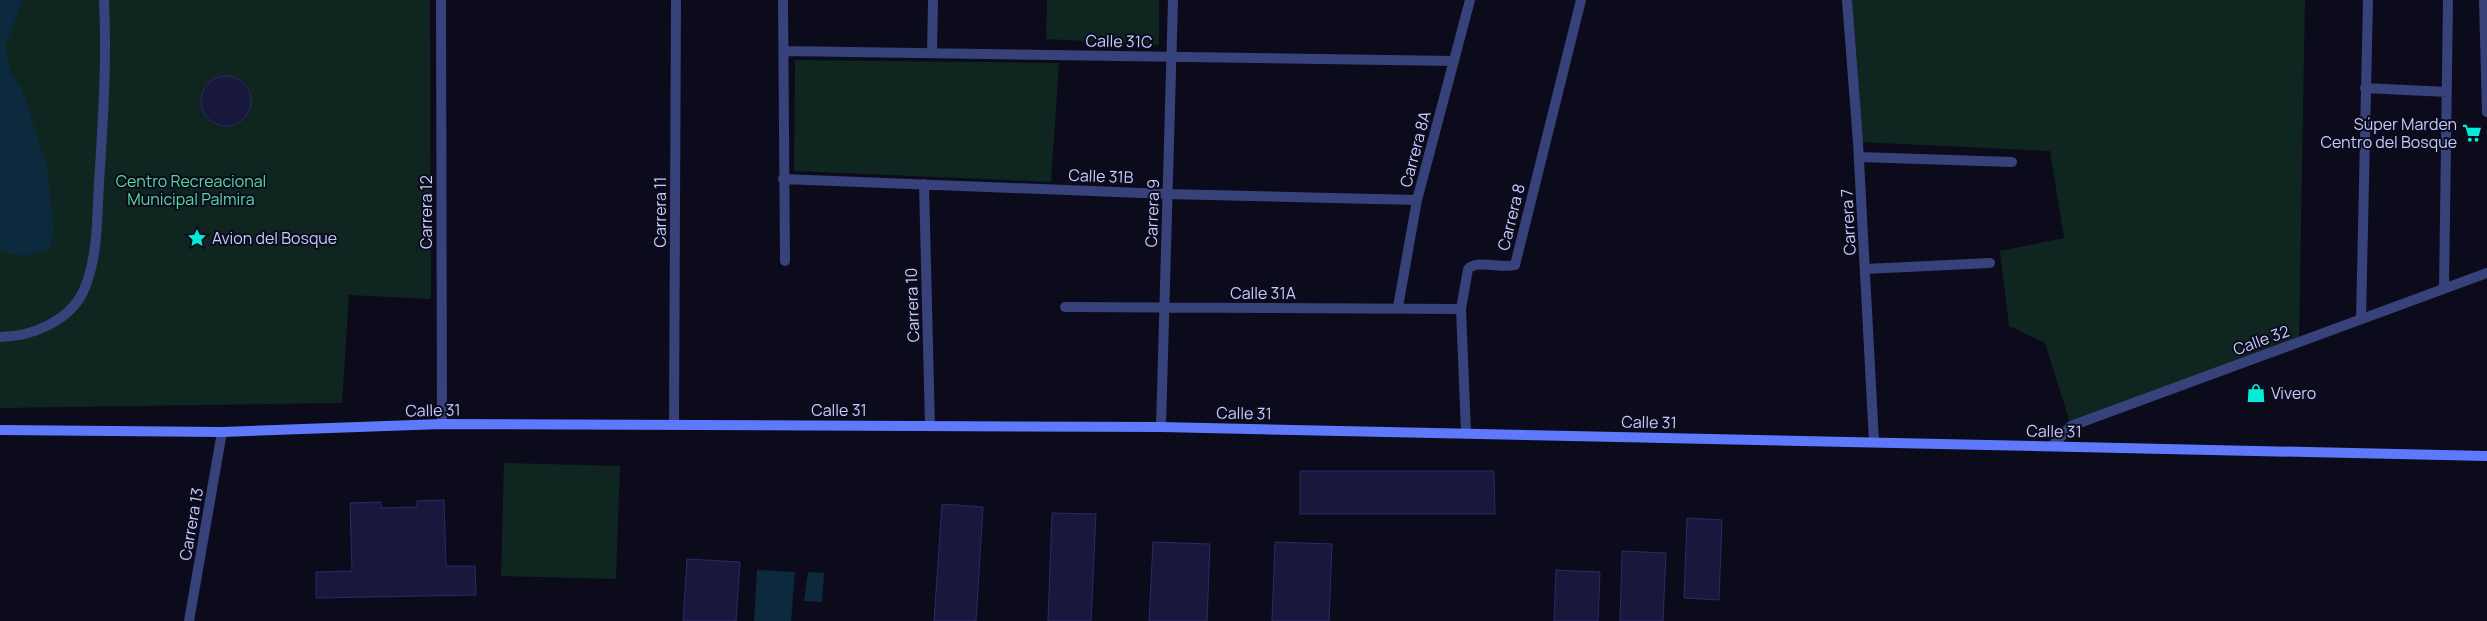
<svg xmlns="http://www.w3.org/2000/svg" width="2487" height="621" viewBox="0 0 2487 621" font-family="Manrope,sans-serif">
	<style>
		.green { fill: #0e2520 }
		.water { fill: #0c293e }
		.building { fill: #18183c; stroke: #2b2a67 }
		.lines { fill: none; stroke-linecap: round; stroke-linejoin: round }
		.service { stroke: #37417a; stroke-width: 10 }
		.minor { stroke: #37417a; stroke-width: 10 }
		.secondary { stroke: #5f79fc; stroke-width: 10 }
		.labels { text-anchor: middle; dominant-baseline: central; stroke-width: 4; stroke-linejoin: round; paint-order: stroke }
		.street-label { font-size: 16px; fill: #c6cafe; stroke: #0b0b1b }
		.poi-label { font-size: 16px; fill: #c6cafe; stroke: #0b0b1b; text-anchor: start }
		.park-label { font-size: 16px; fill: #55dba0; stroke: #0b0b1b }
	</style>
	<rect width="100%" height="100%" fill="#0b0b1b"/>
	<!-- green -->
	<path class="green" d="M0,0H430L431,299L349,295L342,403L0,408Z
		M1047,0H1159V45L1046,39Z
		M1847,0H2305L2299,342L2071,426L2045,343L2009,326L2000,251L2064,238L2050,151L1858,142Z
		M795,60L1059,63L1051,182L794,171Z
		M504,463L620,466L616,579L501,576Z"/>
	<!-- water -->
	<path class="water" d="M0,0H23L5,47L10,70L23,92L47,167L54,229L50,248C31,257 20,258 0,250Z
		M757,570L795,572L791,621H754Z
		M808,572L824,573L822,602L804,601Z"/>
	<!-- building -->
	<path class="building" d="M201 101a25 25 0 1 1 50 0a25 25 0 1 1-50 0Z
		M1300,471H1494L1495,514H1300Z
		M444,500L446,566H475L476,595L316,598V572L352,571L350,503L381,502V508L417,507V501Z
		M942,504L983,507L976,621H934Z
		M1052,513L1096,514L1091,621H1048Z
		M1687,518L1722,520L1719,600L1684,598Z
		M1153,542L1210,544L1207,621H1149Z
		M1275,542L1332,544L1329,621H1272Z
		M1622,551L1666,553L1663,621H1620Z
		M687,559L740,562L736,621H683Z
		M1556,570L1600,572L1598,621H1554Z"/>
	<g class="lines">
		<!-- service -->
		<path class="service" d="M2484,0L2487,112
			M1859,157L2012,162
			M1865,269L1990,263
			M0,337C31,337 69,321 83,292C98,260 97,218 99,183C103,122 107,61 104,0"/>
		<!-- minor -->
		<path class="minor" d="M441,0L442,424
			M783,0L785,261
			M1847,0L1858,142L1874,442
			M784,51L1454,61
			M932,53L933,0
			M2365,88L2447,92
			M783,179L1167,194L1417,200
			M924,184L930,426
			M2444,289L2448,0
			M1065,307L1461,309
			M1398,307L1417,200L1470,0
			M2361,319L2368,0
			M674,424L676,0
			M1161,427L1173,0
			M1466,432L1461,309L1468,269C1477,259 1502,269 1515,265L1581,0
			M2053,445L2071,426L2487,273
			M189,621L222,432"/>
		<!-- secondary -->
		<path class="secondary" d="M0,430L222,432L442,424L1161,427L2487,456"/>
	</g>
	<!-- icons -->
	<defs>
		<g id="supermarket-bare" transform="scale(1.5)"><path d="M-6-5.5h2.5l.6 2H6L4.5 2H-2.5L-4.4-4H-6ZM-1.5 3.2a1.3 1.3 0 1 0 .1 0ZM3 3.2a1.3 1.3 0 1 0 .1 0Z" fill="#04ecd8" stroke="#0b0b1b" stroke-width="2.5" paint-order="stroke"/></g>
		<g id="sight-bare" transform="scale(1.5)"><path d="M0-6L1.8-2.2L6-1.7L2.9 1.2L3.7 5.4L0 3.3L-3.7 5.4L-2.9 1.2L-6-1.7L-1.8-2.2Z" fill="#04ecd8" stroke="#0b0b1b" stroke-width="2.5" paint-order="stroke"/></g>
		<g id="shop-bare" transform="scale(1.5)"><path d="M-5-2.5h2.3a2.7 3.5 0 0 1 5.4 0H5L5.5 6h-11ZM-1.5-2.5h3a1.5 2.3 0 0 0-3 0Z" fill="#04ecd8" stroke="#0b0b1b" stroke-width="2.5" paint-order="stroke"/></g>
	</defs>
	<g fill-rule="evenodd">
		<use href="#supermarket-bare" x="2472" y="133"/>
		<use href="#sight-bare" x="197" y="238"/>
		<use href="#shop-bare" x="2256" y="393"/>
	</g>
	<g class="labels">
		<!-- street labels -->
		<g class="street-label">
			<text transform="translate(1119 41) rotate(1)">Calle 31C</text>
			<text transform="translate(1415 149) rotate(-75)">Carrera 8A</text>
			<text transform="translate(1101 176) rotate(2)">Calle 31B</text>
			<text transform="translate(426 212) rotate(-90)">Carrera 12</text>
			<text transform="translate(660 212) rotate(-90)">Carrera 11</text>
			<text transform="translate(1152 213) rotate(-88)">Carrera 9</text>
			<text transform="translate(1511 217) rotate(-76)">Carrera 8</text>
			<text transform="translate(1848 222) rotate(-93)">Carrera 7</text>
			<text x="1263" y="293">Calle 31A</text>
			<text transform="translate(912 305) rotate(-92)">Carrera 10</text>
			<text transform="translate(2261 340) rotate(-20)">Calle 32</text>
			<text transform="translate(433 410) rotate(-1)">Calle 31</text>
			<text x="839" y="410">Calle 31</text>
			<text transform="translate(1244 413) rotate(1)">Calle 31</text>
			<text transform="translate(1649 422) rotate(1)">Calle 31</text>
			<text transform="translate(2054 431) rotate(1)">Calle 31</text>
			<text transform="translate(191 524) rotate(-80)">Carrera 13</text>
		</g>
		<!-- poi labels -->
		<g class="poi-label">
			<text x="2457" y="124" text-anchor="end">Súper Marden<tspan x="2457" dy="18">Centro del Bosque</tspan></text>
			<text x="212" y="238">Avion del Bosque</text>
			<text x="2271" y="393">Vivero</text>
		</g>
		<!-- park labels -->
		<g class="park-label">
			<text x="191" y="181">Centro Recreacional<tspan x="191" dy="18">Municipal Palmira</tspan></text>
		</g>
	</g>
</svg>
